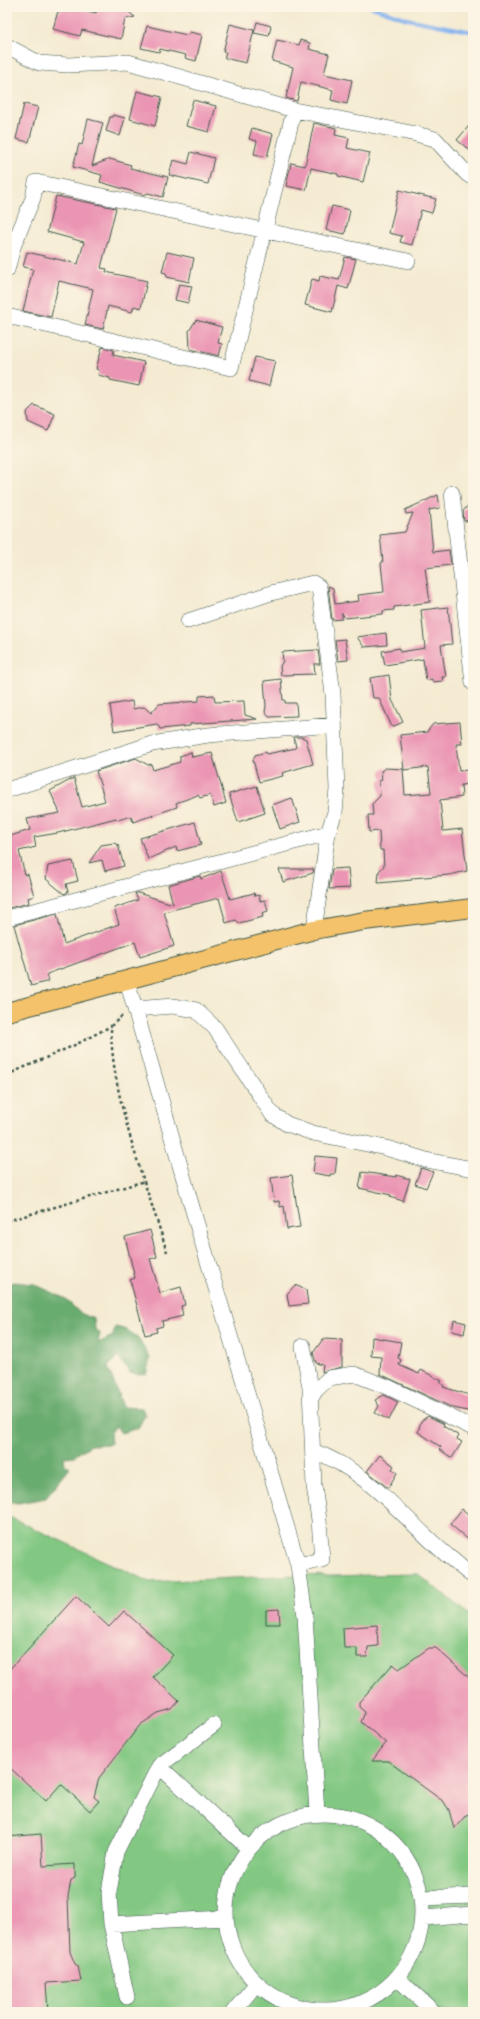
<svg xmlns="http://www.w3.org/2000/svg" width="480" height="2019" viewBox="0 0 480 2019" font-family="'Shantell Sans',sans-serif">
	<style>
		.green { fill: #82c882; stroke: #50825b }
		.forest { fill: #69ac70; stroke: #447452 }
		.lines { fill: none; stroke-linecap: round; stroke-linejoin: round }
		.stream { stroke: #83b2ee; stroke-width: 4 }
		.building { fill: #eb95b4 }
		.minor-casing { stroke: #3f574c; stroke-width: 16 }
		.major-casing { stroke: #3f574c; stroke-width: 20 }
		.path { stroke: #3f574c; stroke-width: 2.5; stroke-dasharray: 3 3; stroke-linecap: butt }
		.minor { stroke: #fff; stroke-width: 15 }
		.major { stroke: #f3c26a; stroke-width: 18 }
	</style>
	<rect width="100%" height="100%" fill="#fcf5e5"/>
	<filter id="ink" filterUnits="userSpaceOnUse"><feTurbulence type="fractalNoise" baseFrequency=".025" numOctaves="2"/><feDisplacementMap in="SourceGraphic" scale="8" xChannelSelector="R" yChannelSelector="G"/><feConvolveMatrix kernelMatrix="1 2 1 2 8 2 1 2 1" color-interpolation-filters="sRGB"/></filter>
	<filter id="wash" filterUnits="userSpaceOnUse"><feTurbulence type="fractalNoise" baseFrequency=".012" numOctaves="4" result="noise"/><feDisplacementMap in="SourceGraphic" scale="16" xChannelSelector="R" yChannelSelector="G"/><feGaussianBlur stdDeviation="0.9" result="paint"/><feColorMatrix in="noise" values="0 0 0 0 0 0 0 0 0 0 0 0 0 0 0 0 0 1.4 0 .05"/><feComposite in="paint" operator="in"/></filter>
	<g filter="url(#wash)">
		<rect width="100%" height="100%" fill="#f4ebd2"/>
		<!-- green -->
		<path class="green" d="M7,1516L150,1582L298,1575L330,1576L418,1574L473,1618V2012H7Z"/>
		<!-- forest -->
		<path class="forest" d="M14,1282L34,1284L66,1299L80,1313L94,1319L95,1329L100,1333L98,1343L113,1336L115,1327C135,1330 142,1342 150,1359L146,1375L130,1373L118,1357L108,1367L123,1407L142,1408L145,1415L138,1428L121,1433L116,1426L110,1433L111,1444L91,1445L74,1456L64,1457L65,1465L70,1468L46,1498L18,1503L7,1501V1284Z"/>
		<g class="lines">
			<!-- stream -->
			<path class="stream" d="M372,7L407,19L473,32"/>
		</g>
		<g id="blocks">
			<!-- building -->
			<path class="building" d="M61,7H72L96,13L98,7H114L125,9L135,17L125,19L121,39L82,30L80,36L53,29L58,11L60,12Z
				M257,22L271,26L269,36L254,33Z
				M230,24L254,30L246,63L224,58L226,52H223Z
				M147,26L187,35L190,32L202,35L196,61L185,58L186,55L160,49L159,52L141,48Z
				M277,40L299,45L300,40L310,43L309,49L329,54L324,74L352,80L347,104L331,100L333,90L301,82L297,101L286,98L293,67L272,61Z
				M137,91L162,97L155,126L130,119Z
				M193,100L216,106L209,132L186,126Z
				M24,104L38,107L29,142L16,139Z
				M113,115L125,118L120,136L106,131L110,117H112Z
				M88,119L103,123L92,166L110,159L131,165L130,168L168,177L163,197L148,193L144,195L100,182L102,175L73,167L79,144L82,145Z
				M473,121V153L457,140Z
				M314,123L336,128L335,135L349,138L347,148L370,153L363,182L338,176V174L311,168L306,190L286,186L291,163L305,166Z
				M252,128L273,134L267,157L254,154L257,141L249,139Z
				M191,152L214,158L208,184L169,175L173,160L188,164Z
				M399,190L436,199L432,213L421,210L412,245L400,242L402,236L389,233Z
				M56,196L116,208L101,268L107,269L106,272L147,281L141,308L134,306L132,312L108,306L103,329L85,325L93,289L59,281L51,317L23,311L33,269L23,267L27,252L78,264L84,242L47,232Z
				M332,206L350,210L345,234L326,230Z
				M167,252L194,258L189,282L167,277L166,273L162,272Z
				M345,257L356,259L348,289L338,286L332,312L305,305L312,279L319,281L320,276L339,280Z
				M179,284L192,286L188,303L175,300Z
				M196,320L222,327L218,343L222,344L219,356L190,349L189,331Z
				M102,347L114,350L113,355L144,362L139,386L110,380V378L98,375L99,370L96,369Z
				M255,357L275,361L269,386L249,381Z
				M34,405L55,414L48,431L28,422L27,412Z
				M438,495L440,508L429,510L433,552L449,550L451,565L425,568L430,602L394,607V610L383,611V614L345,618L342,613V619L332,620L328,586L333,588L335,604L359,601L358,595L384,592L381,563L383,562L380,535L405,532L413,513L406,514L405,510Z
				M473,500V520L464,521L463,511Z
				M448,607L452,644L441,645L446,677H442L443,681L432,682V679L426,680L423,659L385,665L382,651L400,648V652L425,648L421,610Z
				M386,633L387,645L364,647L357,637Z
				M345,639L348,660L338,661L335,640Z
				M318,650L320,664H314L315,674L281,675L280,666L283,661L282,652Z
				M389,675L392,700L403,722L392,727L379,698H373L370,678Z
				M281,679L283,700H285V703H296L297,716L269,717L265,712L266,706L264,681Z
				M214,695L215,702L244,701L245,715L257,719L190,724V726L160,729L157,724L114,731L110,705L132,701L133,709L144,707L151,713L159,704L199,701V696Z
				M460,722L462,744H456L459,771L468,770L469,784L461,785L462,797L440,800L443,831L462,829L467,871L449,875L412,878V880L378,883L379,871L384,866L383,850H380L379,831L369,832L368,815H373L372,804L380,796L379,781L382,780L381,771L385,768L403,769L405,795L431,793L428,767L404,770L400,735L427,732L433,724Z
				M294,737H301L306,739L313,764L282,773L283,776L259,782L253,760L255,755L266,752L267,754L296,748Z
				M191,752L192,757L212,753L226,803L214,807L210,795L200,798L198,795L176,803L177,807L133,822L131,816L118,820L116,818L58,833L34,837L36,847L19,851L25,875L28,874L34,896L28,898L29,903L9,908L7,900V878L10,877L7,865V837L30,830L27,819L60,813L50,791L74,778L82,807L105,801L96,771L136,758L148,765L151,764L153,770L180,762V756Z
				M257,786L265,813L238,822L229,794Z
				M292,798L300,822L280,829L272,805Z
				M195,822L201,845L177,851L176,847L148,859L140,838Z
				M114,843L118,845L124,866L105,871L102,860L89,863L101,845Z
				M73,861L78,881L66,884L68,892L64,894L46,879L48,866Z
				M348,868L350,888L329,889L332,869Z
				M279,869H314L313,873L283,882Z
				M221,871L230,899L254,893L255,896L259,895L260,901L265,900L268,911L262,913L263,917L239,923L236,920L226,923L219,898L164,912L174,946L140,957L135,942L47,974L49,981L31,986L14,925L57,914L64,944L119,924L114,908L138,900L135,893H138L173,904L168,885L200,876L201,879Z
				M315,1156L337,1158L335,1174H330V1176L313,1173Z
				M421,1168L433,1172L426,1188L415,1184Z
				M362,1172L396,1177V1175L410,1179L403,1201L390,1197L391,1195L359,1188Z
				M292,1175L300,1227L287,1229L284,1206L280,1207L279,1201L274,1202L271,1178Z
				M150,1230L157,1257L150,1259L160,1293L181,1287L185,1305L181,1306L183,1316L162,1321L163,1326L156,1328L157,1332L145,1335L130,1280L135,1278L125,1237Z
				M295,1285L306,1290L308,1304L289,1306L287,1294Z
				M454,1320L466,1323L464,1334L452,1331Z
				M372,1337L401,1342L398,1358L401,1360L399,1365L419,1374L421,1370L442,1381L440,1383L444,1385L443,1387L473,1396V1412L453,1408L380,1374L381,1357L371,1356Z
				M323,1339L342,1340V1367L322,1372L323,1365L316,1363L313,1353Z
				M384,1395L398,1402L389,1420L375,1413L379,1406L375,1400Z
				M428,1416L444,1424L443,1426L459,1436L457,1439L462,1442L452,1458L439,1449L441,1447L418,1432L421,1421Z
				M380,1455L394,1466L392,1469L397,1473L388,1488L367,1471Z
				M462,1509L473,1518V1544L450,1524Z
				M76,1596L109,1627L124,1611L173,1655L153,1677L179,1701L172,1709L158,1713L140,1725L99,1778L94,1797L99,1801L90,1811L61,1784L46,1801L7,1765V1672Z
				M279,1609L280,1624H266V1610Z
				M377,1625L378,1646L368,1647L367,1657H357V1648H344L343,1628Z
				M429,1648H436L473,1681V1820L467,1814L454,1829L449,1810L444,1802L388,1761H372L386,1743L361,1722L365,1712L359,1707V1702L393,1664L399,1669Z
				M41,1834L43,1866L75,1864V1878L71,1880L68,1897L70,1952L75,1964L78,1966L81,1981L46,1983L48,2012H7V1837Z"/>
		</g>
	</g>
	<g filter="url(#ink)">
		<use href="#blocks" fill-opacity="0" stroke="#3f574c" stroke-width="1"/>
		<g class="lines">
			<!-- minor casing -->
			<g class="minor-casing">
				<path id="minor" d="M7,46L39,63L68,65L128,62L294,110L416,134L435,139L467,174L473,178
					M7,270L13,247L33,198L36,182L408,261
					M7,316L231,368L294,110
					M452,493L473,683
					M188,621L271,593L313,583L319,587L333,694L337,789L335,812L328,833L314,930
					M7,790L152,744L208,735L334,725
					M7,918L328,833
					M127,981L196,1221L298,1565L305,1616L317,1813
					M135,1009L173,1006L196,1010L215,1028L272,1114L287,1124L313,1133L386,1148L426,1160L473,1169
					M310,1400L315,1391L329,1378L354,1374L388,1387L473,1428
					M313,1451C368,1470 406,1521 449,1557C457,1563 465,1571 473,1576
					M298,1565L322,1560L319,1520L314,1486L310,1388L303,1346
					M159,1766L248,1848
					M226 1912a98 98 0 1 1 196 0a98 98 0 1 1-196 0Z
					M421,1898L473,1896
					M423,1918L473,1914
					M111,1924L224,1918
					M398,1979L434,2012
					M127,1997L111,1924L109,1892L116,1852L159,1766L214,1725
					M233,2012L257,1983"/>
			</g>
			<!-- major casing -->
			<g class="major-casing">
				<path id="major" d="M7,1012L314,930L364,921L473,908"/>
			</g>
			<!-- path -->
			<path class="path" d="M122,1016L111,1026C111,1098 146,1183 167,1252
				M7,1075L77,1044L111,1026
				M7,1221L145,1181"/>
			<!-- minor -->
			<use href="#minor" class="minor"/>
			<!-- major -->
			<use href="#major" class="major"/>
		</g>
	</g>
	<!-- margin -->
	<rect width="480" height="2019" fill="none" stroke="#fcf5e5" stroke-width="24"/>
</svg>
